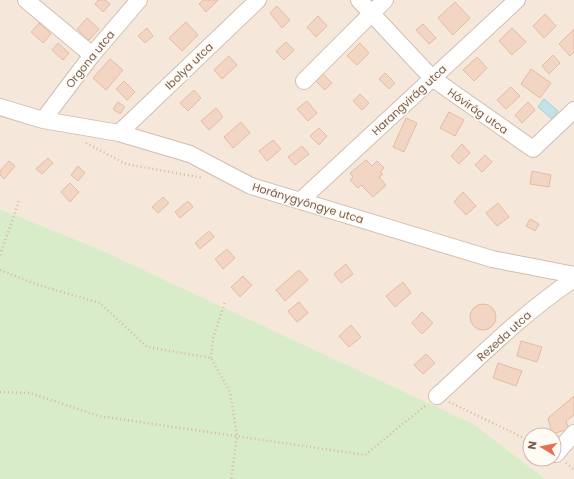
<svg xmlns="http://www.w3.org/2000/svg" width="574" height="479" viewBox="0 0 574 479" font-family="Poppins,sans-serif">
	<style>
		.residential { fill: #f5e8da; fill-rule: evenodd }
		.green { fill: #d8ecc9 }
		.water { fill: #bfe3e8; stroke: #a5d3da }
		.building { fill: #f3d5c3; stroke: #e6bba3 }
		.lines { fill: none; stroke-linecap: round; stroke-linejoin: round }
		.street-casing { stroke: #d1beb0; stroke-width: 18 }
		.path { stroke: #d9b8a5; stroke-width: 2.5; stroke-dasharray: 1 3; stroke-linecap: butt }
		.street { stroke: #fff; stroke-width: 16 }
		.labels { text-anchor: middle; dominant-baseline: central; stroke-width: 3.5; stroke-linejoin: round; paint-order: stroke }
		.street-label { font-size: 11px; fill: #7a5c4d; stroke: #fffaf3 }
	</style>
	<rect width="100%" height="100%" fill="#fdf6ec"/>
	<!-- residential -->
	<path class="residential" d="M0,0H574V479H501L94,247L0,209ZM530,435H554V459H530Z"/>
	<!-- green -->
	<path class="green" d="M0,209L94,247L473,424L545,479H0Z"/>
	<!-- water -->
	<path class="water" d="M544,99L558,111L552,119L538,107Z"/>
	<!-- building -->
	<path class="building" d="M98,0H105L110,4L103,12L95,4Z
		M203,0H218L206,12L199,4Z
		M455,2L470,18L453,35L438,18Z
		M277,6L290,20L282,28L270,13Z
		M545,14L556,26L544,38L533,26Z
		M318,16L327,26L316,37L307,27Z
		M87,18L99,29L89,40L77,29Z
		M186,22L198,35L182,51L169,38Z
		M39,23L51,34L43,43L31,32Z
		M423,24L436,38L429,44L416,30Z
		M147,28L153,36L145,43L138,36Z
		M512,28L526,42L512,55L499,41Z
		M574,29V52L570,56L559,44Z
		M286,42L294,50L284,60L276,51Z
		M58,43L69,53L63,60L52,50Z
		M360,43L369,53L357,65L347,56Z
		M553,55L560,63L549,74L542,66Z
		M229,56L237,65L222,79L214,70Z
		M477,57L487,68L474,81L463,70Z
		M110,59L123,70L106,90L93,78Z
		M531,69L551,83L540,98L521,84Z
		M321,72L332,83L325,90L314,79Z
		M385,73L395,83L389,89L379,79Z
		M124,81L135,92L127,100L116,89Z
		M511,87L520,96L506,109L497,100Z
		M194,90L201,98L188,111L180,103Z
		M360,94L369,103L362,110L353,101Z
		M307,101L317,113L308,121L297,109Z
		M118,102L125,107L120,114L113,109Z
		M528,102L535,110L522,123L515,115Z
		M216,108L223,117L209,130L201,121Z
		M449,112L464,120L455,136L440,128Z
		M406,118L417,123L404,152L393,147Z
		M241,122L250,133L233,148L224,137Z
		M319,128L327,136L319,145L310,136Z
		M273,140L281,149L267,161L259,151Z
		M462,144L470,153L459,164L451,156Z
		M302,146L309,154L295,165L288,157Z
		M485,155L492,162L482,172L475,165Z
		M48,158L53,163L42,174L36,169Z
		M366,160L372,166L377,161L384,168L380,172L383,174L379,177L386,185L373,197L361,185L358,188L350,180L353,177L350,173Z
		M9,161L15,166L4,179L0,175V171Z
		M78,166L85,173L78,181L71,175Z
		M532,171L551,175L549,187L530,184Z
		M70,183L79,192L70,202L61,192Z
		M463,192L476,206L466,215L454,202Z
		M163,197L169,203L158,213L152,207Z
		M188,201L193,207L180,218L175,212Z
		M498,203L509,217L497,226L486,213Z
		M530,219L539,224L535,231L526,226Z
		M209,231L214,237L200,249L195,243Z
		M227,249L235,258L223,269L215,259Z
		M346,264L353,274L341,283L334,274Z
		M299,270L308,280L285,301L276,290Z
		M243,276L252,285L240,297L231,287Z
		M403,282L411,293L395,307L386,296Z
		M299,302L308,313L297,322L288,311Z
		M470 317a13 13 0 1 1 26 0a13 13 0 1 1-26 0Z
		M422,312L433,323L422,334L412,323Z
		M351,325L361,337L349,347L339,336Z
		M521,341L542,347L537,362L517,356Z
		M426,354L435,363L423,374L414,365Z
		M498,363L522,371L516,386L493,378Z
		M574,396V415L566,421L569,429L552,434L548,418Z"/>
	<g class="lines">
		<!-- street casing -->
		<g class="street-casing">
			<path id="street" d="M26,0L92,55
				M359,0L432,78L533,149L574,110
				M304,81L385,0
				M0,107L43,120L119,133L190,154L251,186L492,259L574,275
				M43,120L92,55L139,0
				M119,133L258,0
				M301,200L517,0
				M437,396C481,356 524,312 574,279
				M556,454L574,433"/>
		</g>
		<!-- path -->
		<path class="path" d="M86,143L126,164L203,178
			M0,255L19,201
			M0,270L38,285L100,303L147,347L211,358L230,392L237,436L231,479
			M211,358L213,338L225,302
			M0,392L30,393L99,416L365,455L427,404
			M449,402L530,441
			M566,463L574,470"/>
		<!-- street -->
		<use href="#street" class="street"/>
	</g>
	<g class="labels">
		<!-- street labels -->
		<g class="street-label">
			<text transform="translate(90 59) rotate(-51)">Orgona utca</text>
			<text transform="translate(189 66) rotate(-44)">Ibolya utca</text>
			<text transform="translate(409 100) rotate(-43)">Harangvirág utca</text>
			<text transform="translate(478 111) rotate(35)">Hóvirág utca</text>
			<text transform="translate(308 203) rotate(17)">Horánygyöngye utca</text>
			<text transform="translate(504 336) rotate(-42)">Rezeda utca</text>
		</g>
	</g>
	<!-- north arrow -->
	<g transform="translate(542 447) rotate(280)"><circle r="19" fill="#fffaf3" stroke="#cabbb1"/>
	<path d="M0-3L7 15L0 10L-7 15Z" fill="#e76f51"/>
	<text y="-6" font-size="11" font-weight="bold" text-anchor="middle" fill="#7a5c4d">N</text>
	</g>
</svg>
